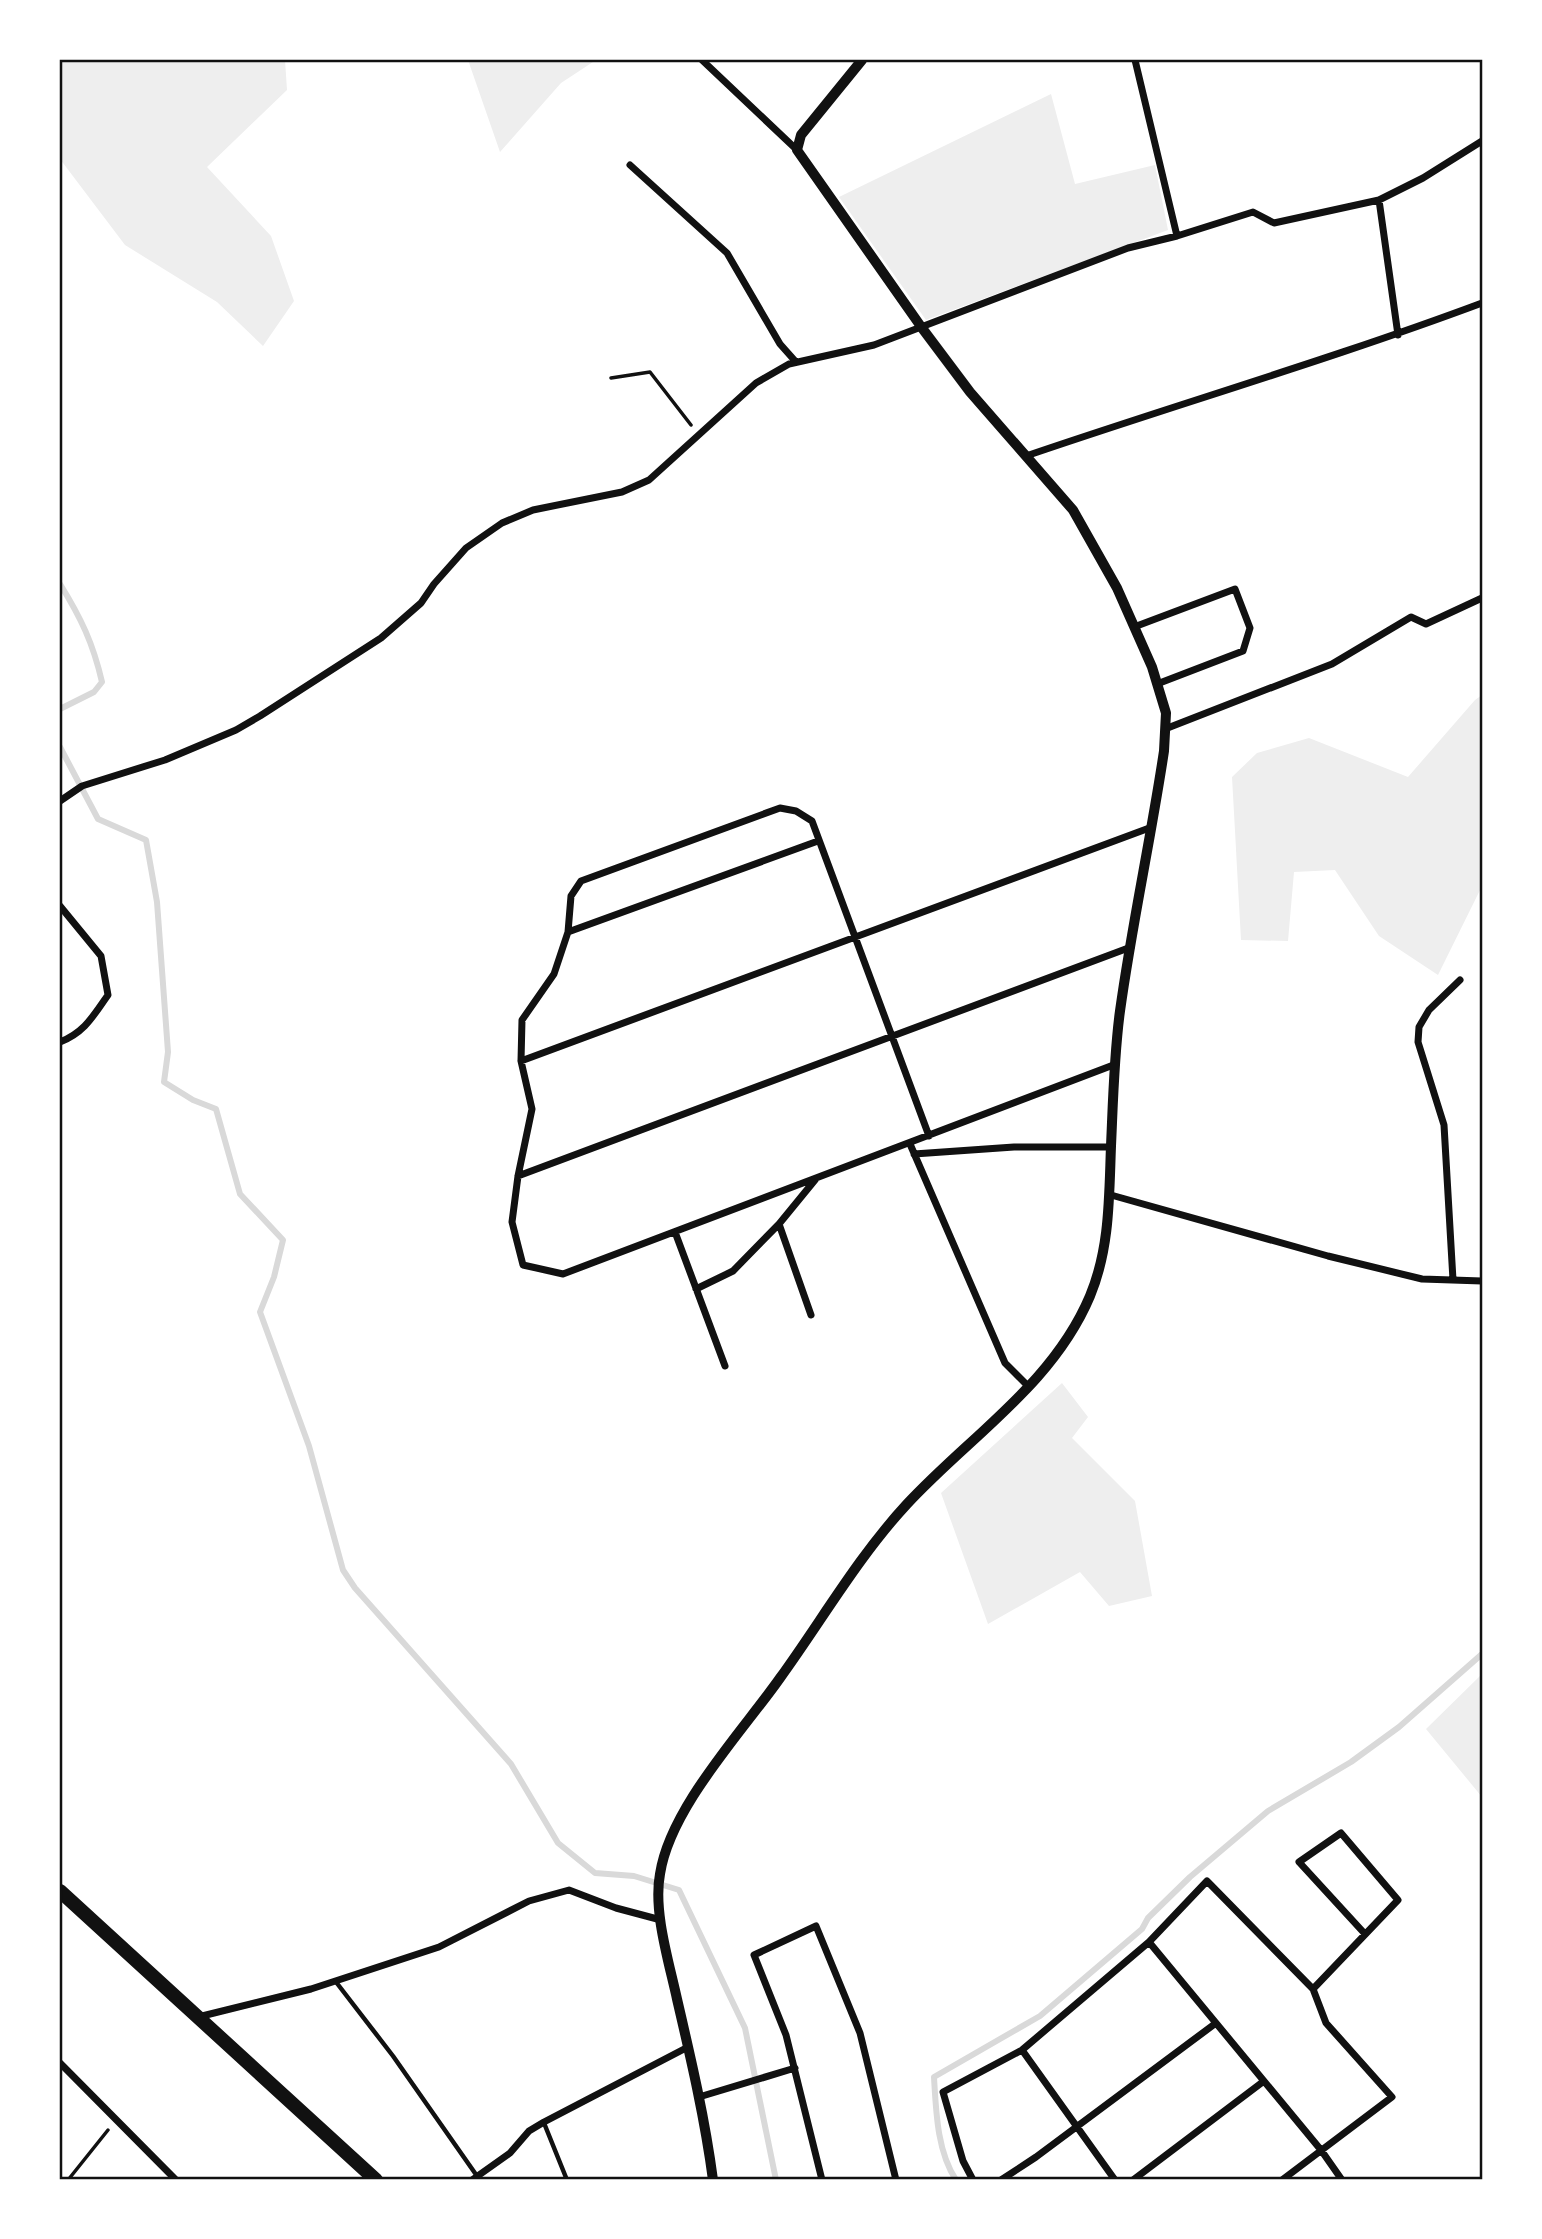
<svg xmlns="http://www.w3.org/2000/svg" width="1542" height="2239" viewBox="0 0 1542 2239" font-family="'Varela Round',sans-serif">
	<style>
		.green { fill: #eee }
		.lines { fill: none; stroke-linecap: round; stroke-linejoin: round }
		.stream { stroke: #d9d9d9; stroke-width: 6 }
		.path { stroke: #111; stroke-width: 3.5 }
		.service { stroke: #111; stroke-width: 4.5 }
		.minor { stroke: #111; stroke-width: 7 }
		.tertiary { stroke: #111; stroke-width: 10 }
		.primary { stroke: #111; stroke-width: 14 }
		.neatline { fill: none; stroke: #111; stroke-width: 2.5 }
	</style>
	<rect width="100%" height="100%" fill="#fff"/>
	<!-- green -->
	<path class="green" d="M60,60H285L287,90L207,167L271,236L294,301L263,346L217,302L125,245L60,159Z
		M468,60H596L561,83L500,152Z
		M1051,94L1075,184L1155,165L1168,230L926,320L839,197Z
		M1482,695V886L1438,975L1379,936L1335,870L1294,872L1288,941L1241,940L1232,777L1257,753L1309,738L1408,777L1475,700Z
		M1062,1383L1088,1417L1072,1438L1135,1501L1152,1596L1109,1606L1080,1572L988,1624L941,1493Z
		M1482,1674V1797L1426,1729Z"/>
	<g class="lines">
		<!-- stream -->
		<path class="stream" d="M60,584C81,618 93,643 102,682L94,692L60,709
			M60,747L98,819L146,840L157,902L168,1052L164,1082L193,1100L216,1109L240,1194L283,1240L274,1277L260,1312L309,1446L343,1570L355,1588L511,1764L558,1843L595,1873L634,1876L679,1890L745,2028L776,2180
			M956,2180C937,2151 936,2111 934,2077L1040,2016L1142,1929L1148,1918L1190,1877L1268,1811L1351,1762L1399,1727L1482,1654"/>
		<!-- path -->
		<path class="path" d="M611,378L650,372L691,425
			M68,2180L108,2130"/>
		<!-- service -->
		<path class="service" d="M336,1982L393,2056L477,2176
			M544,2123L567,2180"/>
		<!-- minor -->
		<path class="minor" d="M702,60L797,150
			M1135,60L1177,236
			M630,165L727,253L780,344L796,362
			M1379,200L1398,335
			M1026,456C1178,404 1332,359 1482,303
			M1134,627L1235,589L1250,628L1243,651L1157,684
			M1165,729L1332,664L1411,617L1426,624L1482,598
			M60,801L82,786L165,760L236,730L260,716L381,638L421,603L434,584L466,548L502,523L533,510L622,492L649,480L756,383L789,364L874,345L1128,248L1177,236L1253,212L1274,223L1379,200L1423,178L1482,141
			M818,841L568,932L554,974L522,1020L521,1061L532,1109L518,1176L512,1222L523,1265L563,1274L1116,1064
			M60,906L101,956L108,995C93,1016 85,1032 60,1042
			M568,932L571,896L581,881L780,808L796,811L812,821L929,1136
			M521,1061L1152,827
			M910,1144L1005,1363L1029,1387
			M914,1154L1014,1147H1111
			M518,1176L1131,947
			M1111,1195L1328,1256L1422,1279L1482,1281
			M779,1224L811,1315
			M675,1232L725,1366
			M1453,1280L1444,1125L1418,1042L1419,1027L1429,1010L1460,980
			M696,1289L733,1271L779,1224L815,1180
			M1149,1942L1321,2150L1342,2180
			M1313,1989L1398,1900L1341,1833L1299,1862L1365,1934
			M198,2017L311,1989L439,1947L529,1901L569,1890L616,1908L661,1920
			M1022,2050L1115,2180
			M60,2063L176,2180
			M699,2097L795,2068
			M472,2180L510,2153L529,2131L544,2122L688,2047
			M822,2180L786,2035L754,1955L816,1926L860,2033L896,2180
			M973,2180L963,2161L943,2092L1022,2050L1149,1942L1207,1881L1313,1989L1326,2023L1392,2097L1282,2180
			M1001,2180L1036,2157L1216,2023
			M1133,2180L1264,2081"/>
		<!-- tertiary -->
		<path class="tertiary" d="M713,2180C705,2119 691,2059 677,1999C669,1962 653,1911 660,1874C670,1808 742,1732 780,1678C822,1620 858,1557 907,1504C970,1436 1053,1384 1090,1296C1110,1248 1109,1197 1111,1146C1113,1102 1114,1055 1120,1011C1132,924 1151,838 1164,751L1166,713L1152,667L1117,588L1073,510L970,392L922,328L797,150L801,135L862,60"/>
		<!-- primary -->
		<path class="primary" d="M60,1891L376,2180"/>
	</g>
	<!-- border -->
	<rect width="1542" height="2239" fill="none" stroke="#ffffff" stroke-width="122"/>
	<rect x="61" y="61" width="1420" height="2117" class="neatline"/>
</svg>
